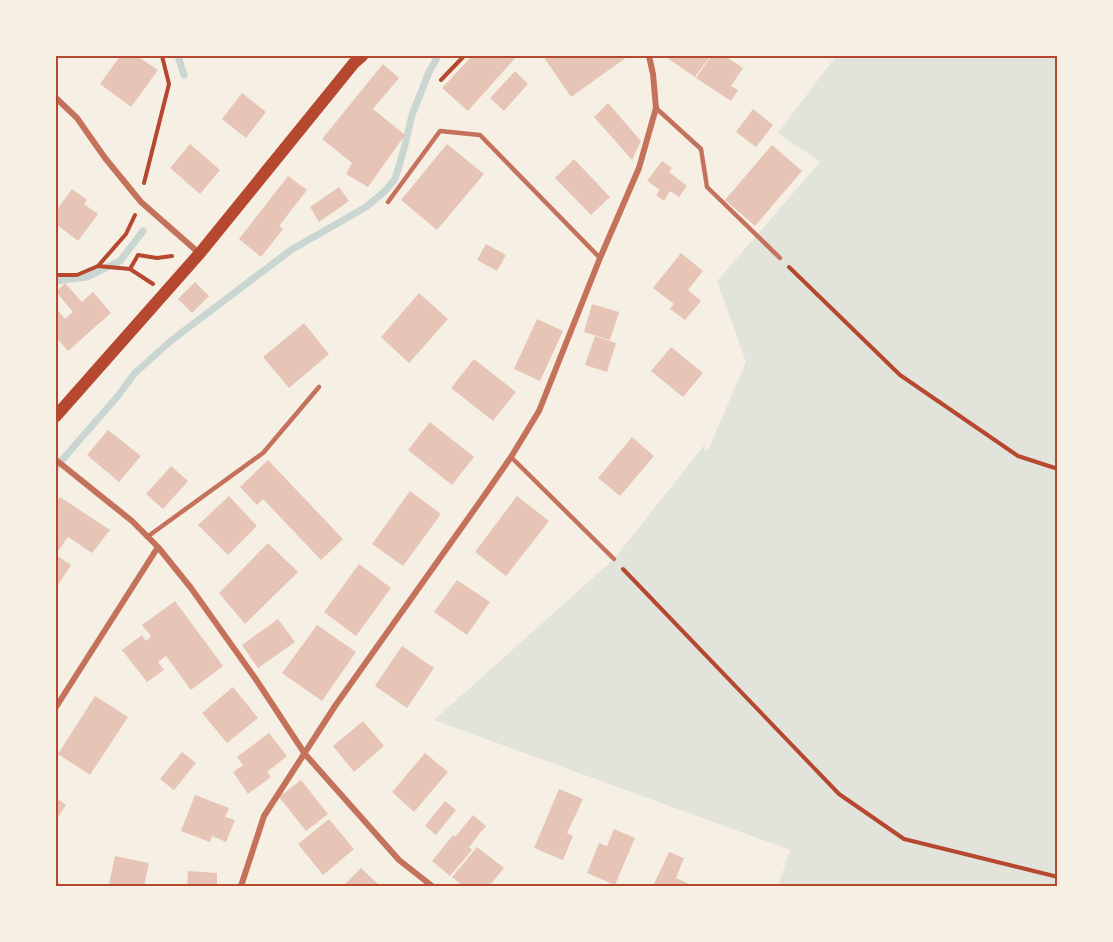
<svg xmlns="http://www.w3.org/2000/svg" width="1113" height="942" viewBox="0 0 1113 942" font-family="'Fira Sans',sans-serif">
	<style>
		.green { fill: #e2e4dc }
		.lines { fill: none; stroke-linecap: round; stroke-linejoin: round }
		.stream { stroke: #c9d6d2; stroke-width: 7 }
		.building { fill: #e6c5b7 }
		.path { stroke: #b5482f; stroke-width: 4 }
		.service { stroke: #c5725c; stroke-width: 4.5 }
		.minor { stroke: #c5725c; stroke-width: 6 }
		.secondary { stroke: #b5482f; stroke-width: 12 }
		.neatline { fill: none; stroke: #b5482f; stroke-width: 2 }
	</style>
	<rect width="100%" height="100%" fill="#f6efe4"/>
	<!-- green -->
	<path class="green" d="M836,56H1057V886H778L790,850L434,720L614,559L705,444L704,452L709,448L746,362L717,281L820,162L778,133Z"/>
	<g class="lines">
		<!-- stream -->
		<path class="stream" d="M178,56L184,75
			M56,281L87,277L120,261L143,231
			M56,467L117,397L135,373L172,340L291,250L366,207L385,191L395,179L404,149L412,115L429,72L438,56"/>
	</g>
	<!-- building -->
	<path class="building" d="M120,56H137L158,70L131,107L100,84Z
		M472,56H517L468,111L442,88Z
		M543,56H625L627,57L571,97Z
		M668,56H710L695,77L666,57Z
		M711,56H725L743,68L731,86L738,90L731,101L696,78Z
		M383,64L399,78L373,109L405,135L368,187L346,174L352,163L322,139Z
		M515,71L528,84L504,111L490,98Z
		M242,93L266,112L246,138L222,119Z
		M608,103L641,141L632,160L594,117Z
		M753,109L773,125L756,147L736,132Z
		M190,144L220,170L200,194L170,168Z
		M447,144L484,174L437,230L401,200Z
		M772,145L802,171L755,226L725,200Z
		M574,159L610,197L591,215L555,178Z
		M662,161L672,168L669,172L687,186L679,197L670,191L664,201L656,195L660,190L647,181Z
		M288,176L307,190L279,226L283,229L261,257L239,239Z
		M339,187L349,201L319,222L310,207Z
		M72,189L87,200L84,204L98,214L78,241L56,224V211Z
		M486,244L506,255L497,271L477,260Z
		M681,253L703,271L688,290L701,301L685,320L670,309L674,304L653,288Z
		M195,282L209,296L192,313L178,299Z
		M65,283L82,302L93,292L111,313L68,351L56,337V308L65,319L73,312L56,292Z
		M419,293L448,319L409,363L381,337Z
		M592,304L619,312L610,340L584,332Z
		M537,319L563,331L540,381L514,369Z
		M304,323L329,354L289,388L263,357Z
		M595,336L616,343L607,372L585,365Z
		M671,347L703,373L683,397L651,371Z
		M474,359L516,392L493,421L451,388Z
		M430,422L474,457L452,485L408,450Z
		M108,430L141,456L119,482L87,455Z
		M632,437L654,456L620,496L598,478Z
		M268,460L343,539L321,560L263,499L257,505L240,487Z
		M171,466L188,481L163,509L146,494Z
		M410,491L441,514L403,566L372,544Z
		M229,496L257,526L228,555L198,525Z
		M517,496L549,521L506,576L475,552Z
		M60,497L110,530L92,553L68,537L56,554V503Z
		M268,543L298,572L245,624L219,593Z
		M56,555L71,565L56,588Z
		M359,564L391,588L356,636L324,612Z
		M457,580L490,602L467,635L434,612Z
		M175,601L223,666L191,690L166,656L158,662L164,670L147,682L122,650L142,635L146,641L151,636L142,625Z
		M278,619L295,642L258,668L242,645Z
		M317,625L356,652L322,701L282,673Z
		M402,646L434,668L407,708L375,686Z
		M233,687L258,718L227,743L202,713Z
		M95,696L128,717L90,775L58,754Z
		M363,721L384,746L354,772L333,746Z
		M269,733L287,756L267,772L271,777L248,794L233,772L243,765L237,757Z
		M182,752L196,763L174,790L160,779Z
		M425,753L448,772L414,812L392,792Z
		M301,780L328,814L306,831L279,797Z
		M559,789L583,799L567,833L573,836L563,860L534,848Z
		M195,795L229,808L225,817L235,820L226,842L212,836L210,842L181,831Z
		M56,798L66,805L56,820Z
		M445,801L456,810L436,835L425,826Z
		M473,815L486,826L469,847L472,850L450,876L432,861L453,835L455,837Z
		M329,819L354,849L323,875L298,844Z
		M614,829L635,838L615,885L587,873L599,843L607,846Z
		M477,847L504,868L489,886H463L452,877Z
		M669,852L684,858L676,878L689,884L687,886H653Z
		M115,856L149,863L144,886H120L109,884Z
		M361,868L380,886H343Z
		M188,871L217,873V886H187Z"/>
	<g class="lines">
		<!-- path -->
		<path class="path" d="M441,80L464,56
			M144,183L169,84L162,56
			M98,266L126,234L135,215
			M789,267L900,375L1018,456L1058,469
			M130,269L138,255L157,258L172,256
			M56,275H77L98,266L130,269L153,284
			M623,569L839,794L904,839L1058,877"/>
		<!-- service -->
		<path class="service" d="M656,108L701,149L707,187L780,258
			M388,202L440,131L480,135L600,258
			M511,457L614,559
			M147,537L263,453L319,387"/>
		<!-- minor -->
		<path class="minor" d="M56,98L77,118L105,158L141,202L199,253
			M56,460L132,521L158,547L191,588L255,678L305,754L399,860L432,886
			M56,707L158,547
			M56,886H57
			M241,886L264,816L335,706L484,496L511,457L539,411L600,258L639,168L656,108L653,74L649,56"/>
		<!-- secondary -->
		<path class="secondary" d="M56,416L200,253L354,63L362,56"/>
	</g>
	<!-- border -->
	<rect width="1113" height="942" fill="none" stroke="#f6efe4" stroke-width="114"/>
	<rect x="57" y="57" width="999" height="828" class="neatline"/>
</svg>
